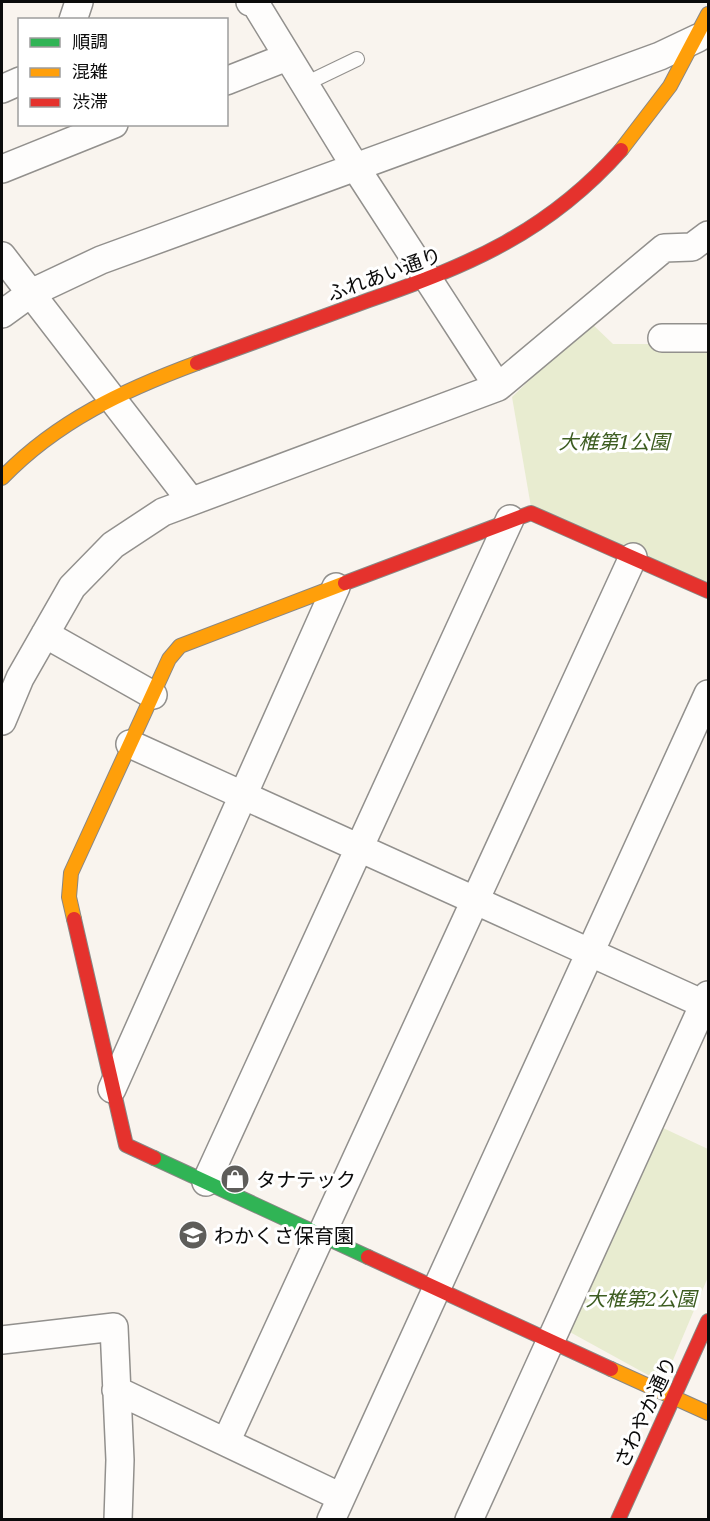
<svg xmlns="http://www.w3.org/2000/svg" width="710" height="1521" viewBox="0 0 710 1521" font-family="'Noto Serif','Noto Sans JP',serif">
	<style>
		.green { fill: #e8ecd0 }
		.lines { fill: none; stroke-linecap: round; stroke-linejoin: round }
		.lane-casing { stroke: #92908d; stroke-width: 16 }
		.street-casing { stroke: #92908d; stroke-width: 30 }
		.fast-casing { stroke: #898784; stroke-width: 16 }
		.slow-casing { stroke: #898784; stroke-width: 16 }
		.jam-casing { stroke: #898784; stroke-width: 16 }
		.lane { stroke: #fefdfc; stroke-width: 14 }
		.street { stroke: #fefdfc; stroke-width: 27 }
		.fast { stroke: #30b455; stroke-width: 14 }
		.slow { stroke: #ff9f0a; stroke-width: 14 }
		.jam { stroke: #e5322d; stroke-width: 14 }
		.labels { text-anchor: middle; dominant-baseline: central; stroke-width: 6; stroke-linejoin: round; paint-order: stroke }
		.street-label { font-size: 20px; fill: #0b0b0b; stroke: #fff }
		.park-label { font-size: 20px; font-style: italic; fill: #3d5d21; stroke: #fff }
		.poi-label { font-size: 20px; fill: #0b0b0b; stroke: #fff; text-anchor: start }
	</style>
	<rect width="100%" height="100%" fill="#f9f4ee"/>
	<!-- green -->
	<path class="green" d="M590,322L613,344H708V584L531,507L512,397Z
		M661,1127L708,1149V1277L668,1372L648,1375L568,1331Z"/>
	<g class="lines">
		<!-- lane casing -->
		<g class="lane-casing">
			<path id="lane" d="M305,84L357,59"/>
		</g>
		<!-- street casing -->
		<g class="street-casing">
			<path id="street" d="M250,2L255,3L356,168L498,387
				M73,20L79,2
				M226,81L287,57
				M2,89L20,81
				M2,169L114,124
				M2,256L191,501
				M2,314L31,293L101,260L660,56L698,38
				M662,338H708
				M45,634L153,695
				M2,721L20,678L72,587L113,545L163,512L498,387L664,248L692,247L708,235
				M130,744L708,1006
				M112,1089L336,587
				M206,1182L510,519
				M2,1340L114,1327L120,1460L118,1520
				M116,1390L341,1497
				M226,1442L633,557
				M331,1520L708,694
				M469,1520L708,995"/>
		</g>
		<!-- fast casing -->
		<g class="fast-casing">
			<path id="fast" d="M154,1158L368,1257"/>
		</g>
		<!-- slow casing -->
		<g class="slow-casing">
			<path id="slow" d="M621,150L670,86L708,14
				M2,478C57,421 124,390 197,363
				M74,919L69,897L71,873L169,659L180,646L345,583
				M611,1369L708,1413"/>
		</g>
		<!-- jam casing -->
		<g class="jam-casing">
			<path id="jam" d="M197,363C254,342 312,321 369,300C470,265 548,232 621,150
				M345,583L531,513L708,591
				M74,919L126,1145L154,1158
				M368,1257L611,1369
				M618,1520L708,1321"/>
		</g>
		<!-- lane -->
		<use href="#lane" class="lane"/>
		<!-- street -->
		<use href="#street" class="street"/>
		<!-- fast -->
		<use href="#fast" class="fast"/>
		<!-- slow -->
		<use href="#slow" class="slow"/>
		<!-- jam -->
		<use href="#jam" class="jam"/>
	</g>
	<!-- icons -->
	<defs>
		<g id="shop-disc" transform="scale(1.5)"><circle r="9.5" fill="#5e5d5a" stroke="#fff"/><path d="M-5-2.5h2.3a2.7 3.5 0 0 1 5.4 0H5L5.5 6h-11ZM-1.5-2.5h3a1.5 2.3 0 0 0-3 0Z" fill="#fff"/></g>
		<g id="school-disc" transform="scale(1.5)"><circle r="9.5" fill="#5e5d5a" stroke="#fff"/><path d="M0-5L7-2L0 1L-7-2ZM-4 1L0 2.5L4 1V4Q0 6-4 4Z" fill="#fff"/></g>
	</defs>
	<g fill-rule="evenodd">
		<use href="#shop-disc" x="235" y="1179"/>
		<use href="#school-disc" x="193" y="1235"/>
	</g>
	<g class="labels">
		<!-- street labels -->
		<g class="street-label">
			<text transform="translate(384 274) rotate(-20)">ふれあい通り</text>
			<text transform="translate(645 1412) rotate(-65)">さわやか通り</text>
		</g>
		<!-- park labels -->
		<g class="park-label">
			<text x="614" y="441">大椎第1公園</text>
			<text x="641" y="1298">大椎第2公園</text>
		</g>
		<!-- poi labels -->
		<g class="poi-label">
			<text x="256" y="1179">タナテック</text>
			<text x="214" y="1235">わかくさ保育園</text>
		</g>
	</g>
	<!-- border -->
	<rect width="710" height="1521" fill="none" stroke="#0b0b0b" stroke-width="6"/>
	<!-- legend -->
	<rect x="18" y="18" width="210" height="108" fill="#ffffff" stroke="#9d9d9d" stroke-width="1.5"/>
	<rect x="30" y="38" width="30" height="9" fill="#30b455" stroke="#9d9d9d" stroke-width="1.5"/>
	<text x="72" y="48" font-size="18" fill="#0b0b0b">順調</text>
	<rect x="30" y="68" width="30" height="9" fill="#ff9f0a" stroke="#9d9d9d" stroke-width="1.5"/>
	<text x="72" y="78" font-size="18" fill="#0b0b0b">混雑</text>
	<rect x="30" y="98" width="30" height="9" fill="#e5322d" stroke="#9d9d9d" stroke-width="1.5"/>
	<text x="72" y="108" font-size="18" fill="#0b0b0b">渋滞</text>
</svg>
